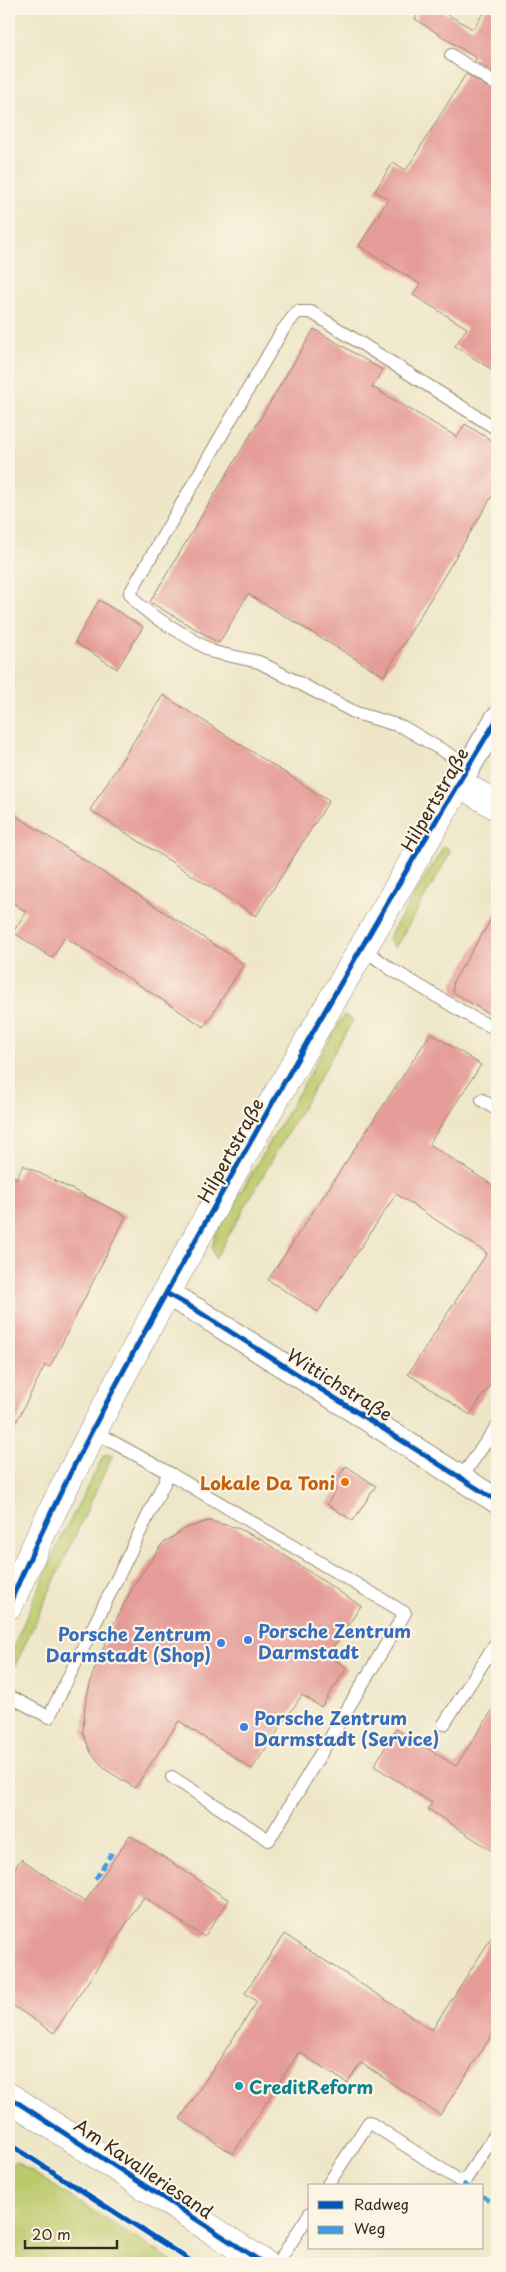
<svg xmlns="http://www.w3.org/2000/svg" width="506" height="2272" viewBox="0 0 506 2272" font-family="'Playpen Sans',sans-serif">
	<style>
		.green { fill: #bbc96b; stroke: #7b7a44 }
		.building { fill: #e59c98 }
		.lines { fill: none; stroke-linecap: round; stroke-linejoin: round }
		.lane-casing { stroke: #948872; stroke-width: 14 }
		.street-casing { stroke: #948872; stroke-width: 26 }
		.secondary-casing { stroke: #948872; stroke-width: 29 }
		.primary-casing { stroke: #948872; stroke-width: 29 }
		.lane { stroke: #fff; stroke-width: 12 }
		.street { stroke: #fff; stroke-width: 24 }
		.secondary { stroke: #fff; stroke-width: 28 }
		.primary { stroke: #fff; stroke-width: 28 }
		.quiet { stroke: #3f9ce0; stroke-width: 4; stroke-dasharray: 8 4; stroke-linecap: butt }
		.cycleway-casing { stroke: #fcf5e5; stroke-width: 8 }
		.cycleway { stroke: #0057b8; stroke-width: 5 }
		.food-dot { fill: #e8710a; stroke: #fcf5e5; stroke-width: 2 }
		.shop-dot { fill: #3f7fe0; stroke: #fcf5e5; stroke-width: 2 }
		.culture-dot { fill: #0f9aa8; stroke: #fcf5e5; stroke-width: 2 }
		.labels { text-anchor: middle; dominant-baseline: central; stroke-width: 4.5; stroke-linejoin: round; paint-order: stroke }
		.street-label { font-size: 18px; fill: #3b2a1e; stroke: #fcf5e5 }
		.food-label { font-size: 18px; font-weight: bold; fill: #c56008; stroke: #fcf5e5; text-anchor: end }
		.shop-label { font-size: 18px; font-weight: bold; fill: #366cbe; stroke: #fcf5e5; text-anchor: start }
		.culture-label { font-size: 18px; font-weight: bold; fill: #0d838f; stroke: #fcf5e5; text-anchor: start }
	</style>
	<rect width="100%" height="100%" fill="#fcf5e5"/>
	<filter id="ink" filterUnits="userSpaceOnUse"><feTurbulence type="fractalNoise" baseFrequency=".02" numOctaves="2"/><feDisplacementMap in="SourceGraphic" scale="10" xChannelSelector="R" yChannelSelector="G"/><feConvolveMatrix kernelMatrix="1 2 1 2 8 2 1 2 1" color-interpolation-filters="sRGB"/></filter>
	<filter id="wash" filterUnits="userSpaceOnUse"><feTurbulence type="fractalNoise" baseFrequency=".0096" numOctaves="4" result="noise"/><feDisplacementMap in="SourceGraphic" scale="20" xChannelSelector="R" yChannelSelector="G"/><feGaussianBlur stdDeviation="1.12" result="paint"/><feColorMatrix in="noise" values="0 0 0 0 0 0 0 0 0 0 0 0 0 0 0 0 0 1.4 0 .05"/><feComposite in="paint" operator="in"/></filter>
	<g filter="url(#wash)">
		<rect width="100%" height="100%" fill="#eee6c7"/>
		<!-- green -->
		<path class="green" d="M444,846L449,849L450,854L395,948L388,938Z
			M344,1015L353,1020L215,1259L212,1248L215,1236Z
			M113,1454L9,1679V1656L63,1534L104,1455Z
			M15,2161L174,2263H9V2167Z"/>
		<g id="blocks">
			<!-- building -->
			<path class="building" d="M422,9H438L473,29L486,9H497V75L475,61L476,58L415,19Z
				M466,74L497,93V373L455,346L467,328L413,295L420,284L359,246L388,199L375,191L393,162L406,170Z
				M314,329L382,370L372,387L457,437L465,424L497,444V488L384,676L248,594L219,643L150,602Z
				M99,600L143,627L117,669L75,642Z
				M163,695L329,801L256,916L90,810Z
				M9,811L244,964L204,1027L65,937L52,958L13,932L26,912L9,900Z
				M497,910V1019L453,992V982Z
				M431,1033L481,1065L429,1144L497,1188V1375L470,1415L408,1374L487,1253L396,1194L318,1312L268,1280Z
				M23,1165L126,1216L50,1367L45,1365L9,1437V1175L16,1179Z
				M346,1466L376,1486L353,1521L327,1504L337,1489L332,1486Z
				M209,1521L235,1527L260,1539L361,1606L328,1655L347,1668L321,1707L302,1695L252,1769L179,1721L135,1788L105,1769L91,1753L83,1733L85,1704L92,1676L110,1631L134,1585L162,1544L186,1528Z
				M497,1703V1854L428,1809L432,1803L374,1766L396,1729L456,1766Z
				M130,1835L229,1900L204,1937L144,1897L54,2033L9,2003V1877L21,1859L85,1902Z
				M497,1929V2027L440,2115L361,2063L347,2083L299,2052L233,2154L180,2119L257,2002L245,1993L284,1934L432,2030Z"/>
		</g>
	</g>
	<g filter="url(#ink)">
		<use href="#blocks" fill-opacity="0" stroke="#948872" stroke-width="1"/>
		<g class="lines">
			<!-- lane casing -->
			<g class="lane-casing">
				<path id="lane" d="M451,55L497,85
					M469,766L403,727L356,713L259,662L213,652L153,616L137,603L130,593L282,331L297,312H311L497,429
					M362,948L391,969L473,1018L497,1029
					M482,1100L497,1110
					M93,1431L169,1473L405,1613L269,1840L172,1777
					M461,1478L497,1426
					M9,1696L49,1717L169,1473
					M444,1724L497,1641
					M327,2186L369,2122L463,2183L497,2132
					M278,2263L310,2213"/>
			</g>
			<!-- street casing -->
			<g class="street-casing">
				<path id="street" d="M459,783L497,719
					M166,1293L196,1310L497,1501"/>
			</g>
			<!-- secondary casing -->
			<g class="secondary-casing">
				<path id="secondary" d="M9,2097L263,2263"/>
			</g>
			<!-- primary casing -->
			<g class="primary-casing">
				<path id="primary" d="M9,1605C44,1523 87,1443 128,1364C232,1167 347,976 459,783L497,806"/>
			</g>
			<!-- lane -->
			<use href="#lane" class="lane"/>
			<!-- street -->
			<use href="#street" class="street"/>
			<!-- secondary -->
			<use href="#secondary" class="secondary"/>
			<!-- primary -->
			<use href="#primary" class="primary"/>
			<!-- quiet -->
			<path class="quiet" d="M95,1879L112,1853
				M463,2183L467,2186
				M482,2196L497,2206"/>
			<!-- cycleway casing -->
			<g class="cycleway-casing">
				<path id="cycleway" d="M166,1293L196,1310L497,1501
					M9,1605C68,1467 145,1330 219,1198C309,1037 401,877 497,719
					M9,2097L263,2263
					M9,2144L194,2263"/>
			</g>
			<!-- cycleway -->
			<use href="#cycleway" class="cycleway"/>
		</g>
	</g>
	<!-- markers -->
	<circle class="food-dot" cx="345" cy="1482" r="5"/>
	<g class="shop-dot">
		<circle cx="248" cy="1640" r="5"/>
		<circle cx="221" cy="1643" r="5"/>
		<circle cx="244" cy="1727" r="5"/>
	</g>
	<circle class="culture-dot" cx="239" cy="2086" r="5"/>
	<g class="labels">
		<!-- street labels -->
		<g class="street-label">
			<text transform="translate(434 799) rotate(-60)">Hilpertstraße</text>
			<text transform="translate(230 1150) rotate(-61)">Hilpertstraße</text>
			<text transform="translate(340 1384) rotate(32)">Wittichstraße</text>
			<text transform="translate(144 2168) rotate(34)">Am Kavalleriesand</text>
		</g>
		<!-- food labels -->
		<g class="food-label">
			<text x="335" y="1482">Lokale Da Toni</text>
		</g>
		<!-- shop labels -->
		<g class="shop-label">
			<text x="258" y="1630">Porsche Zentrum<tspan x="258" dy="21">Darmstadt</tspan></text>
			<text x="211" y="1633" text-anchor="end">Porsche Zentrum<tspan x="211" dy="21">Darmstadt (Shop)</tspan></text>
			<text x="254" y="1717">Porsche Zentrum<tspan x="254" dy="21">Darmstadt (Service)</tspan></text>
		</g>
		<!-- culture labels -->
		<g class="culture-label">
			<text x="249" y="2086">CreditReform</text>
		</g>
	</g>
	<!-- margin -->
	<rect width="506" height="2272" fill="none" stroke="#fcf5e5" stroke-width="30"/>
	<!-- legend -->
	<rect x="308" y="2184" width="175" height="65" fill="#fcf5e5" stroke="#afa495"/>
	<rect x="318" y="2201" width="25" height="8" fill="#0057b8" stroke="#afa495"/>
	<text x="354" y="2210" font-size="15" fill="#3b2a1e">Radweg</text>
	<rect x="318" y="2226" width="25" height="8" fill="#3f9ce0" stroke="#afa495"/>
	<text x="354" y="2234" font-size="15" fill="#3b2a1e">Weg</text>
	<!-- scale -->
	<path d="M25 2240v8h92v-8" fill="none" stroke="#3b2a1e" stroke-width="2.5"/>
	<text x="32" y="2240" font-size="15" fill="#3b2a1e" stroke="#fcf5e5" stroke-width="4" paint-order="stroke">20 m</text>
</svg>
